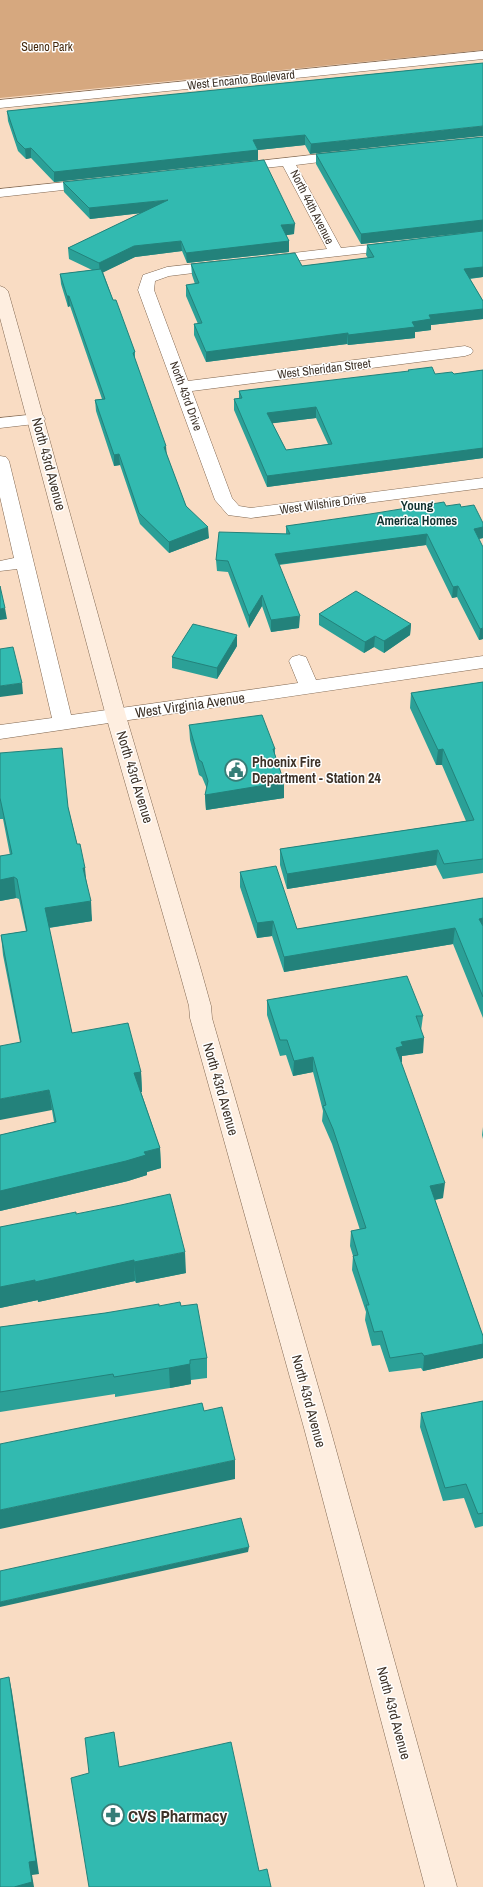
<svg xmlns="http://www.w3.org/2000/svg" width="483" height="1887" viewBox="0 0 483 1887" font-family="'Archivo Narrow',sans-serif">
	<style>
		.green { fill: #d6a87f }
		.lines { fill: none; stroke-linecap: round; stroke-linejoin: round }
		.minor-casing { stroke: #816852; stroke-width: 1 }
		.tertiary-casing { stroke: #816852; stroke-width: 1 }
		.secondary-casing { stroke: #816852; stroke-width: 1 }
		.minor { fill: #fff; fill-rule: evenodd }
		.tertiary { fill: #fff; fill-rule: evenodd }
		.secondary { fill: #feeee0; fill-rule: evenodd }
		.wall { fill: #2ba097; fill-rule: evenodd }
		.shaded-wall { fill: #23827b }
		.building { fill: #32bab0; stroke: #23827b; fill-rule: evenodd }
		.labels { text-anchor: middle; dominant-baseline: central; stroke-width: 3; stroke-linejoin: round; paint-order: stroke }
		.far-park-label { font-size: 12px; fill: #43280c; stroke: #fff }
		.far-street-label { font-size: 12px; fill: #3d3228; stroke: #fff }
		.far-neighbourhood-label { font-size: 13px; font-weight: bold; fill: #113331; stroke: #fff }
		.street-label { font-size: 14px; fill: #3d3228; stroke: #fff }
		.poi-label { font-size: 14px; font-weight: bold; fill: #3d3228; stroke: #fff; text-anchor: start }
		.near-poi-label { font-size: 17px; font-weight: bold; fill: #3d3228; stroke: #fff; text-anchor: start }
	</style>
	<rect width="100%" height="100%" fill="#f9dcc3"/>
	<!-- green -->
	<path class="green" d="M0,0H483V50L0,98Z"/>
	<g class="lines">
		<!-- minor casing -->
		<g class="minor-casing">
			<path id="minor" d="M347,151L352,152L354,155L352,158L296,165L341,248L396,242L401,243L403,246L401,249L268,264L263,263L261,260L263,257L268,256L327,249L283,166L236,171L231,170L229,167L231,164Z
				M94,179L99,180L101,183L99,186L0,197V189Z
				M221,261L226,263L229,266L226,269L169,276L155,281L154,290L188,381L465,346L471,348L473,351L471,354L465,356L192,391L232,498L239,506L251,508L483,478V488L251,518L228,515L215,500L138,290L143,275L167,267Z
				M37,414L43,415L45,419L43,423L0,428V418Z
				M0,456L6,457L9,461L71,715L298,683L289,661L292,657L299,655L306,657L316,680L483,656V668L0,739V725L52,718L17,569L0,571V561L14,558L0,497Z"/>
		</g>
		<!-- tertiary casing -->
		<g class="tertiary-casing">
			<path id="tertiary" d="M483,51V59L0,108V100Z"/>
		</g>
		<!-- secondary casing -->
		<g class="secondary-casing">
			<path id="secondary" d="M0,286L5,288L8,291L23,344L126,716L201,970L211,1006L212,1018L330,1428L457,1887H425L304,1428L190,1018L189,1006L179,970L106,716L0,318Z"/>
		</g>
		<!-- minor -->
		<use href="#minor" class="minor"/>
		<!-- tertiary -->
		<use href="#tertiary" class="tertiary"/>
		<!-- secondary -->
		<use href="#secondary" class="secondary"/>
	</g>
	<!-- wall -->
	<path class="wall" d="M483,63L310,154L305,145L258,150V160L54,182L31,158L26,159L18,151L8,121L7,111Z
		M483,137V231L361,244L316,164V154Z
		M63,182L294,234L286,235L289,241V252L187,263L182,251L135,257L103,272L113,300L135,352V359L166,453L186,506L209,538L169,553L140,524L120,465L114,466L96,411L95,400L102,399L70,306L68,307L61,284L60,274L92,270L69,259L68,248L141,213L90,219L64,192Z
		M483,231V277L470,279L483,301V319L431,325V330L415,332V338L348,345L347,344L206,362L194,335V324H198L186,296V285L195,284L192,275L191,264L302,266L368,258L366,255L367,245Z
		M408,370L435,374H454L483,370V458L267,487L234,410V399L239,398V391L408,372ZM316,418L328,444L286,450L272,423Z
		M446,506L461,507L483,523V538L479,539L483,639L479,640L457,597L452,598L426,545L279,565L299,628L271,632L262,606L249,628L228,572L217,571L216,560L286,534V526Z
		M319,614L411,624L410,635L384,653L374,647L364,653L319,625Z
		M237,646L217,679L172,668V657Z
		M483,682V873L443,879L436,865L287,889L280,865V849L466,821L442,765H436L410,708L411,693Z
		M189,725L275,749V755L284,782V798L206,810L205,795L207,789L202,777L199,775L190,740Z
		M0,753L68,807L87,884L92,921L49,928L72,1033L141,1072L142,1092H141L160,1148L161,1168L147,1172V1175L128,1181L0,1211V1135L54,1122L52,1110L20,1042L3,955L1,935L26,931L19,899L16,898L0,901V856L10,855L3,819H0Z
		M240,872L297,929L483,898V1018L453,944L284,972L272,936L257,938L240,887Z
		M267,1000L423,1016L421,1031L423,1053L402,1056V1062H401L443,1198L435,1200L483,1336V1358L423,1371L421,1368L389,1372L380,1345L372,1346L365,1320L366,1312L352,1270L353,1256L350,1246L351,1231L360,1230L332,1144L322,1121L323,1111L313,1072L293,1076L286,1055L280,1056L267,1015Z
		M483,1127V1139L482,1135Z
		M76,1214L186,1273L136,1283L135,1281L38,1302V1300L0,1308V1227Z
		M159,1306H181L207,1358V1378L191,1380V1384L170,1388L115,1397V1394L0,1412V1327Z
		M483,1401V1526L475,1528L464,1498L443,1501L420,1427L421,1413Z"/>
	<!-- shaded-wall -->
	<path class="shaded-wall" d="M483,126V136L310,154L311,144Z
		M305,135V145L258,150V160L54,182V172L253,140Z
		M31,148V158L26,159L25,149Z
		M168,200V210L90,219L89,208Z
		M483,220V231L361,244V234Z
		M295,224L294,234L281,236V225Z
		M181,241L182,251L135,257L100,274L99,263L134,246Z
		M289,241V252L187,263L186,253Z
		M483,267V277L463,279L464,269Z
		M67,296H69L70,306L68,307Z
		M483,309V319L431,325V330L415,332V338L348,345V335L412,322L429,315Z
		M348,333L347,344L206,362V352Z
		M316,407V418L267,424V413Z
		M166,446L167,457L164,447Z
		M483,448V458L267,487V476Z
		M119,454L120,465L114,466V455Z
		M208,527L209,538L169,553V542Z
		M483,527V538L472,540L474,529Z
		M427,534L426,545L274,565L275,554Z
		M458,586L457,597L452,598L453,587Z
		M262,595V606L249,628V616Z
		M5,608L7,619L0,620V609Z
		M300,616L299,628L271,632V620Z
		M411,624L410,635L384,653V641Z
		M483,628V639L479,640L480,629Z
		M237,635V646L217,679V668Z
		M375,636L374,647L364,653L365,642Z
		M22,683L23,694L0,697V686Z
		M443,749L442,765H436L438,750Z
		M284,782V798L206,810L205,795Z
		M438,850L436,865L287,889V874Z
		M83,868H85L87,888Z
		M14,877L16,898L0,901V880Z
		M91,901L92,921L47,928L45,908Z
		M483,918V933L479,919Z
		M273,921L272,936L257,938V923Z
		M455,928L453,944L284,972V957Z
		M424,1038L423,1053L402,1056V1062L395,1063L396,1048L401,1042Z
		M313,1057V1072L293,1076L294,1061Z
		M141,1072L142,1092L135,1093L134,1073Z
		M49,1090L52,1110L0,1120V1099Z
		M160,1148L161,1168L147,1172V1175L128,1181L0,1211V1191Z
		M445,1183L443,1198L428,1201L430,1186Z
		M185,1252L186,1273L136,1283L134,1262Z
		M134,1260L135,1281L38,1302L35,1282Z
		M35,1280L38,1300L0,1308V1287Z
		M483,1344V1358L423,1371L424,1356Z
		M190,1364L191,1384L170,1388L169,1368Z
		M235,1460V1479L0,1529V1510Z
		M249,1547L248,1552L0,1607V1602Z
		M9,1677L12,1692L39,1874L32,1875L34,1887H14L29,1862Z"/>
	<!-- building -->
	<path class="building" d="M483,63V126L311,144L305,135L253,140L258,150L54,172L31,148L25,149L17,141L7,111Z
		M483,137V220L361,234L316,154Z
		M264,160L295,224L281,225L289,241L186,253L181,241L134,246L99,263L68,248L168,200L89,208L63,182Z
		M483,231V267L464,269L483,301V309L429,315L431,319L412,322L415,327L348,335V333L206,352L194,324L202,323L186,285L199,283L191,264L295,253L302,266L374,257L367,245Z
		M101,269L113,300H116L135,352L133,353L166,446L164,447L186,506L208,527L169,542L139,513L119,454L114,455L95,400L105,399L69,296H67L60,274Z
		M432,367L435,374L452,372L454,374L483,370V448L267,476L234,399L242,398L239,391L409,371L408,370ZM316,407L332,444L286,450L267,413Z
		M444,502L446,506L460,504L461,507L474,505L483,523V527L474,529L483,547V628L480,629L458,586L453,587L427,534L275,554L300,616L271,620L262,595L249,616L228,561L216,560L219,532L290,534L286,526L370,514Z
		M0,586L5,608L0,609Z
		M356,591L411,624L384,641L375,636L365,642L319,614Z
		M193,624L237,635L217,668L172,657Z
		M13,647L22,683L0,686V649Z
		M483,682V859L444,864L438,850L287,874L280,849L474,820L443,749L438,750L411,693Z
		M262,715L275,749H273L284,782L205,795L208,781L202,762L199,760L189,725Z
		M62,748L68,807L77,844H80L85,868H83L91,901L45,908L72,1033L128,1023L141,1072L134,1073L160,1148L144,1152L146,1155L126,1161L0,1191V1135L56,1122L49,1090L0,1099V1046L21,1042L1,935L27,931L17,879L14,877L0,880V856L12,854L0,798V753Z
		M276,866L297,929L483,898V918L479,919L483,926V997L455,928L284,957L273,921L257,923L240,872Z
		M407,976L423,1016H416L424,1038L401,1042L403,1046L396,1048L445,1183L430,1186L483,1336V1344L424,1356L422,1353L390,1358L382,1331L374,1332L366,1305H369L353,1256L358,1255L351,1231L366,1228L333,1129L323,1106L326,1105L313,1057L294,1061L287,1040H280L267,1000Z
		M170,1194L185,1252L134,1262V1260L35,1282V1280L0,1287V1227L76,1212V1214L121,1205Z
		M180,1302L181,1306L197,1304L207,1358L190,1360V1364L169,1368L114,1377L113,1374L0,1392V1327L105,1313L159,1304V1306Z
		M483,1401V1513L478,1514L466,1484L445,1488L421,1413Z
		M202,1403L204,1411L222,1407L235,1460L0,1510V1444Z
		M241,1518L249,1547L0,1602V1571Z
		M9,1677L36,1861L29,1862L32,1882L14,1887H0V1679Z
		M114,1732L119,1767L231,1742L259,1871L267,1869L271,1887H89L71,1778L89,1773L85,1738Z"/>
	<!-- icons -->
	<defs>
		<g id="civic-ring" transform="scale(1.15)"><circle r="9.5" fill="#fff" stroke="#367d77" stroke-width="1.5"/><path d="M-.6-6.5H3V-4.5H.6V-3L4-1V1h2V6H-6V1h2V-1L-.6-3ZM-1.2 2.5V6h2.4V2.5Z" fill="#367d77"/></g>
		<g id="pharmacy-ring" transform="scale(1.15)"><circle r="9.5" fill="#fff" stroke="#367d77" stroke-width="1.5"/><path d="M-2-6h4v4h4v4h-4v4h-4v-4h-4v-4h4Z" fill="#367d77"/></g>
	</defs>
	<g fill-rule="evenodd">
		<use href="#civic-ring" x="236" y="770"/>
		<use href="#pharmacy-ring" x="113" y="1815"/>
	</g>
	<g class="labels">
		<!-- far-park labels -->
		<g class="far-park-label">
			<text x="47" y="47">Sueno Park</text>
		</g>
		<!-- far-street labels -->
		<g class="far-street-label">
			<text transform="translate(241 80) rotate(-6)">West Encanto Boulevard</text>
			<text transform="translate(312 207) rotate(63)">North 44th Avenue</text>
			<text transform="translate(324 369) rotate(-7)">West Sheridan Street</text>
			<text transform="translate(186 396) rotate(70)">North 43rd Drive</text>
			<text transform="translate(323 504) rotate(-8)">West Wilshire Drive</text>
		</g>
		<!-- far-neighbourhood labels -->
		<g class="far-neighbourhood-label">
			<text x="417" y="505">Young<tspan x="417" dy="15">America Homes</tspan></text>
		</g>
		<!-- street labels -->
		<g class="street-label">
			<text transform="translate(49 464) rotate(75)">North 43rd Avenue</text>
			<text transform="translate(190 705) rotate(-8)">West Virginia Avenue</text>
			<text transform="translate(135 777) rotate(73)">North 43rd Avenue</text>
			<text transform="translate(221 1089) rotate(74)">North 43rd Avenue</text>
			<text transform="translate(309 1401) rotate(75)">North 43rd Avenue</text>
			<text transform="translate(394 1713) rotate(75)">North 43rd Avenue</text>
		</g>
		<!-- poi labels -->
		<g class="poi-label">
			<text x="252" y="762">Phoenix Fire<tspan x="252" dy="16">Department - Station 24</tspan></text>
		</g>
		<!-- near-poi labels -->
		<g class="near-poi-label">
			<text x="128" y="1815">CVS Pharmacy</text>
		</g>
	</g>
</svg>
